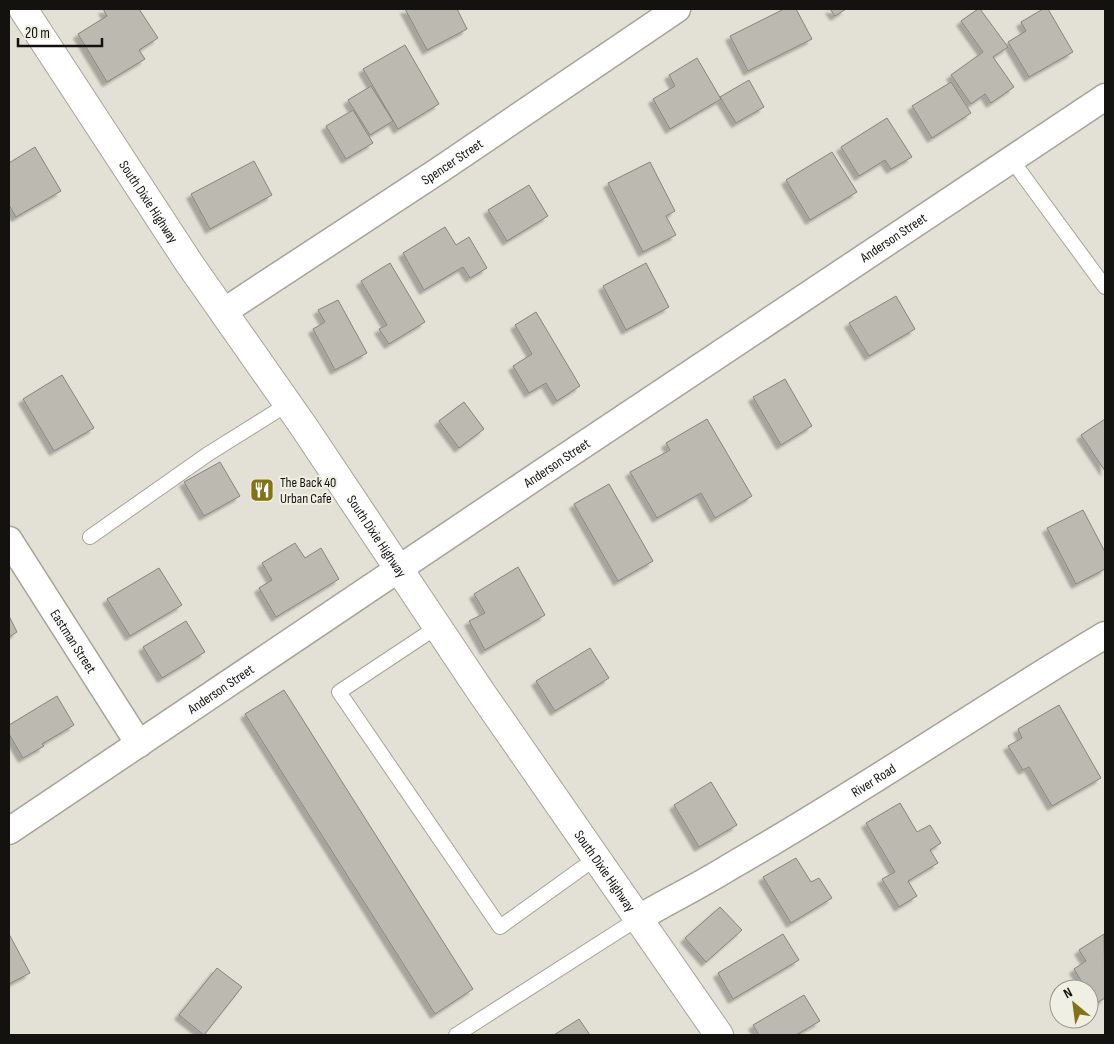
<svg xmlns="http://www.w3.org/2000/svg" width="1114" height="1044" viewBox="0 0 1114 1044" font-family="'Sofia Sans Condensed',sans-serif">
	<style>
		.building { fill: #bcbab0; stroke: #87857b; filter: url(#shadow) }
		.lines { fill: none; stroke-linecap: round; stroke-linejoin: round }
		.service-casing { stroke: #a5a399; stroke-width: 16 }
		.minor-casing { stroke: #a5a399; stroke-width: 29 }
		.secondary-casing { stroke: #a5a399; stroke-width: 30 }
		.service { stroke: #fff; stroke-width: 14 }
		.minor { stroke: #fff; stroke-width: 26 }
		.secondary { stroke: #fff; stroke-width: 28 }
		.labels { text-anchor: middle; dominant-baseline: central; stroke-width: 4; stroke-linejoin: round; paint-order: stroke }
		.street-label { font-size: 14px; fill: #13120e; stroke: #f0efe3 }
		.poi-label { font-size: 14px; fill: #13120e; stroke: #f0efe3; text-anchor: start }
	</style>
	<defs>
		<filter id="shadow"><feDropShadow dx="-4.5" dy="4.5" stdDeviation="1" flood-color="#0004"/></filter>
	</defs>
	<rect width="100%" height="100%" fill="#e3e1d6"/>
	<!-- building -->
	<path class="building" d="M103,9H139L158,38L139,50L145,59L107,82L78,34L107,16Z
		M405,9H457L467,29L427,50Z
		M784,9H796L812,39L748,71L730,36Z
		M830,9H846L835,16Z
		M978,9H980L1008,47L993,57L1014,87L991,103L985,94L971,104L951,75L983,52L961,21Z
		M1043,9H1048L1073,52L1029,77L1008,42L1026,31L1021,22Z
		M405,45L439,104L398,129L363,69Z
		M697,58L721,99L670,129L653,99L675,86L669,75Z
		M749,80L764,107L736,123L720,97Z
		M951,82L971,113L932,138L912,106Z
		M371,86L393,121L370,135L348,100Z
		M353,110L373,143L346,159L326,126Z
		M887,118L912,157L891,169L885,160L859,176L841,147Z
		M35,147L61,191L16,217L9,205V163Z
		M832,152L857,192L810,220L786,180Z
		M254,161L272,195L210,229L191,194Z
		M650,162L675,211L666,216L676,235L643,252L608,183Z
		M529,185L548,216L507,241L488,210Z
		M445,227L456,245L469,237L487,268L470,278L463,267L424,290L403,253Z
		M390,263L425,322L389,344L379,329L387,325L361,281Z
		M646,263L669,307L626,330L603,286Z
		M896,296L915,329L869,356L849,323Z
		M338,300L367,353L335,370L313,329L325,322L318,310Z
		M536,312L580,386L557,401L546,383L529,393L513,366L532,354L515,325Z
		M62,375L94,428L54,451L23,399Z
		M785,379L812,426L781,445L753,397Z
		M464,402L484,429L459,448L439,421Z
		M707,419L752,496L715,518L701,493L657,518L630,472L670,450L666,443Z
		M1105,419V471L1081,435Z
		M220,462L240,496L204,516L184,482Z
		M609,484L653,561L618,581L574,504Z
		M1083,510L1105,552V569L1076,584L1047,528Z
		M295,543L305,558L321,548L339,579L276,617L259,588L272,580L262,563Z
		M518,567L545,615L485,650L469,621L485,613L474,594Z
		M159,568L182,605L130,636L107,599Z
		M9,616L17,632L9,637Z
		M186,621L205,652L162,678L143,647Z
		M590,648L609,678L555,711L536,681Z
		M284,690L473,989L435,1014L245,714Z
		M57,696L74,725L42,744L44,746L23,758L9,734V725Z
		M1059,705L1101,778L1052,806L1029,767L1023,770L1008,746L1022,738L1018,729Z
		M711,782L737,825L699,847L674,805Z
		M900,803L917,832L930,825L941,843L930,850L938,863L908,881L917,896L899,907L882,879L895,872L866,823Z
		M796,858L811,882L819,878L832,898L791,923L763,877Z
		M720,907L742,930L706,962L685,938Z
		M9,934L30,973L9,984Z
		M783,934L799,960L733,999L718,973Z
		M1104,934L1105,998L1095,1004L1089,994V989H1086L1074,969L1086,961L1079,950Z
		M217,968L242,987L204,1035L179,1015Z
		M804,995L820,1021L796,1035H759L753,1025Z
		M579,1019L590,1035H554Z"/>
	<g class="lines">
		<!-- service casing -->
		<g class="service-casing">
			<path id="service" d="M1011,159L1105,287
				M90,537L208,454L288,404
				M437,627L339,692L500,927L596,858
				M456,1035L639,918"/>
		</g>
		<!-- minor casing -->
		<g class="minor-casing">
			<g id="minor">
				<path id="s1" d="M223,312L441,169L677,9"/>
				<path id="s2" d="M9,540L139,744"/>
				<path id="s3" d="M9,831C374,586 738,339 1105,97"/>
				<path id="s4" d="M639,918C668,901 699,886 728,868C856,795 978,711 1105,635"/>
			</g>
		</g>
		<!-- secondary casing -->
		<g class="secondary-casing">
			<g id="secondary">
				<path id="s5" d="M23,9L189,263L304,427L481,692L719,1035"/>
			</g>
		</g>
		<!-- service -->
		<use href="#service" class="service"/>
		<!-- minor -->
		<use href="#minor" class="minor"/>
		<!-- secondary -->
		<use href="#secondary" class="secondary"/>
	</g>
	<!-- icons -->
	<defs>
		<g id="restaurant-square" transform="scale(1.25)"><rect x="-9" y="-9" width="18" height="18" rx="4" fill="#837314" stroke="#f0efe3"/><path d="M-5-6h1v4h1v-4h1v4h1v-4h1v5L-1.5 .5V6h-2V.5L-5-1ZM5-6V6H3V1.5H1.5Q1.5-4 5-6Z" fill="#fff"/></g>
	</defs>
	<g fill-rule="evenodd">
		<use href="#restaurant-square" x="262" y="490"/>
	</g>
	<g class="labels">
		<!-- street labels -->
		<g class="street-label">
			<text stroke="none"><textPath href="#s1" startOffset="274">Spencer Street</textPath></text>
			<text stroke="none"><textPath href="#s5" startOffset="230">South Dixie Highway</textPath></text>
			<text stroke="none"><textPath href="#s3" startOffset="1065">Anderson Street</textPath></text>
			<text stroke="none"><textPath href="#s3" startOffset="660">Anderson Street</textPath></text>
			<text stroke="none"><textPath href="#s5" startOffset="635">South Dixie Highway</textPath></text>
			<text stroke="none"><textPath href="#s2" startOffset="120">Eastman Street</textPath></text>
			<text stroke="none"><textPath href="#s3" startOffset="255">Anderson Street</textPath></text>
			<text stroke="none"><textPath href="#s4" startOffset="272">River Road</textPath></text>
			<text stroke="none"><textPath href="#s5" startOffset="1040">South Dixie Highway</textPath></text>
		</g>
		<!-- poi labels -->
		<g class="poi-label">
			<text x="280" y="482">The Back 40<tspan x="280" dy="16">Urban Cafe</tspan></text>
		</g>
	</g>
	<!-- border -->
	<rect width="1114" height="1044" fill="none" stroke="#13120e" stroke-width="20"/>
	<!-- north arrow -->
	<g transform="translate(1074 1004) rotate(331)"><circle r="24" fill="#f0efe3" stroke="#98978e"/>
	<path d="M0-4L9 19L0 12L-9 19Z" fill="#837314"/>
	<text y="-8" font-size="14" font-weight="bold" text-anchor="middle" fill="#13120e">N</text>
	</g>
	<!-- scale -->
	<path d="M18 38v8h84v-8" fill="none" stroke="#13120e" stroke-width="2.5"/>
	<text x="25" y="38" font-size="15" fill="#13120e" stroke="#f0efe3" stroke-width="4" paint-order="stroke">20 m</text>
</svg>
